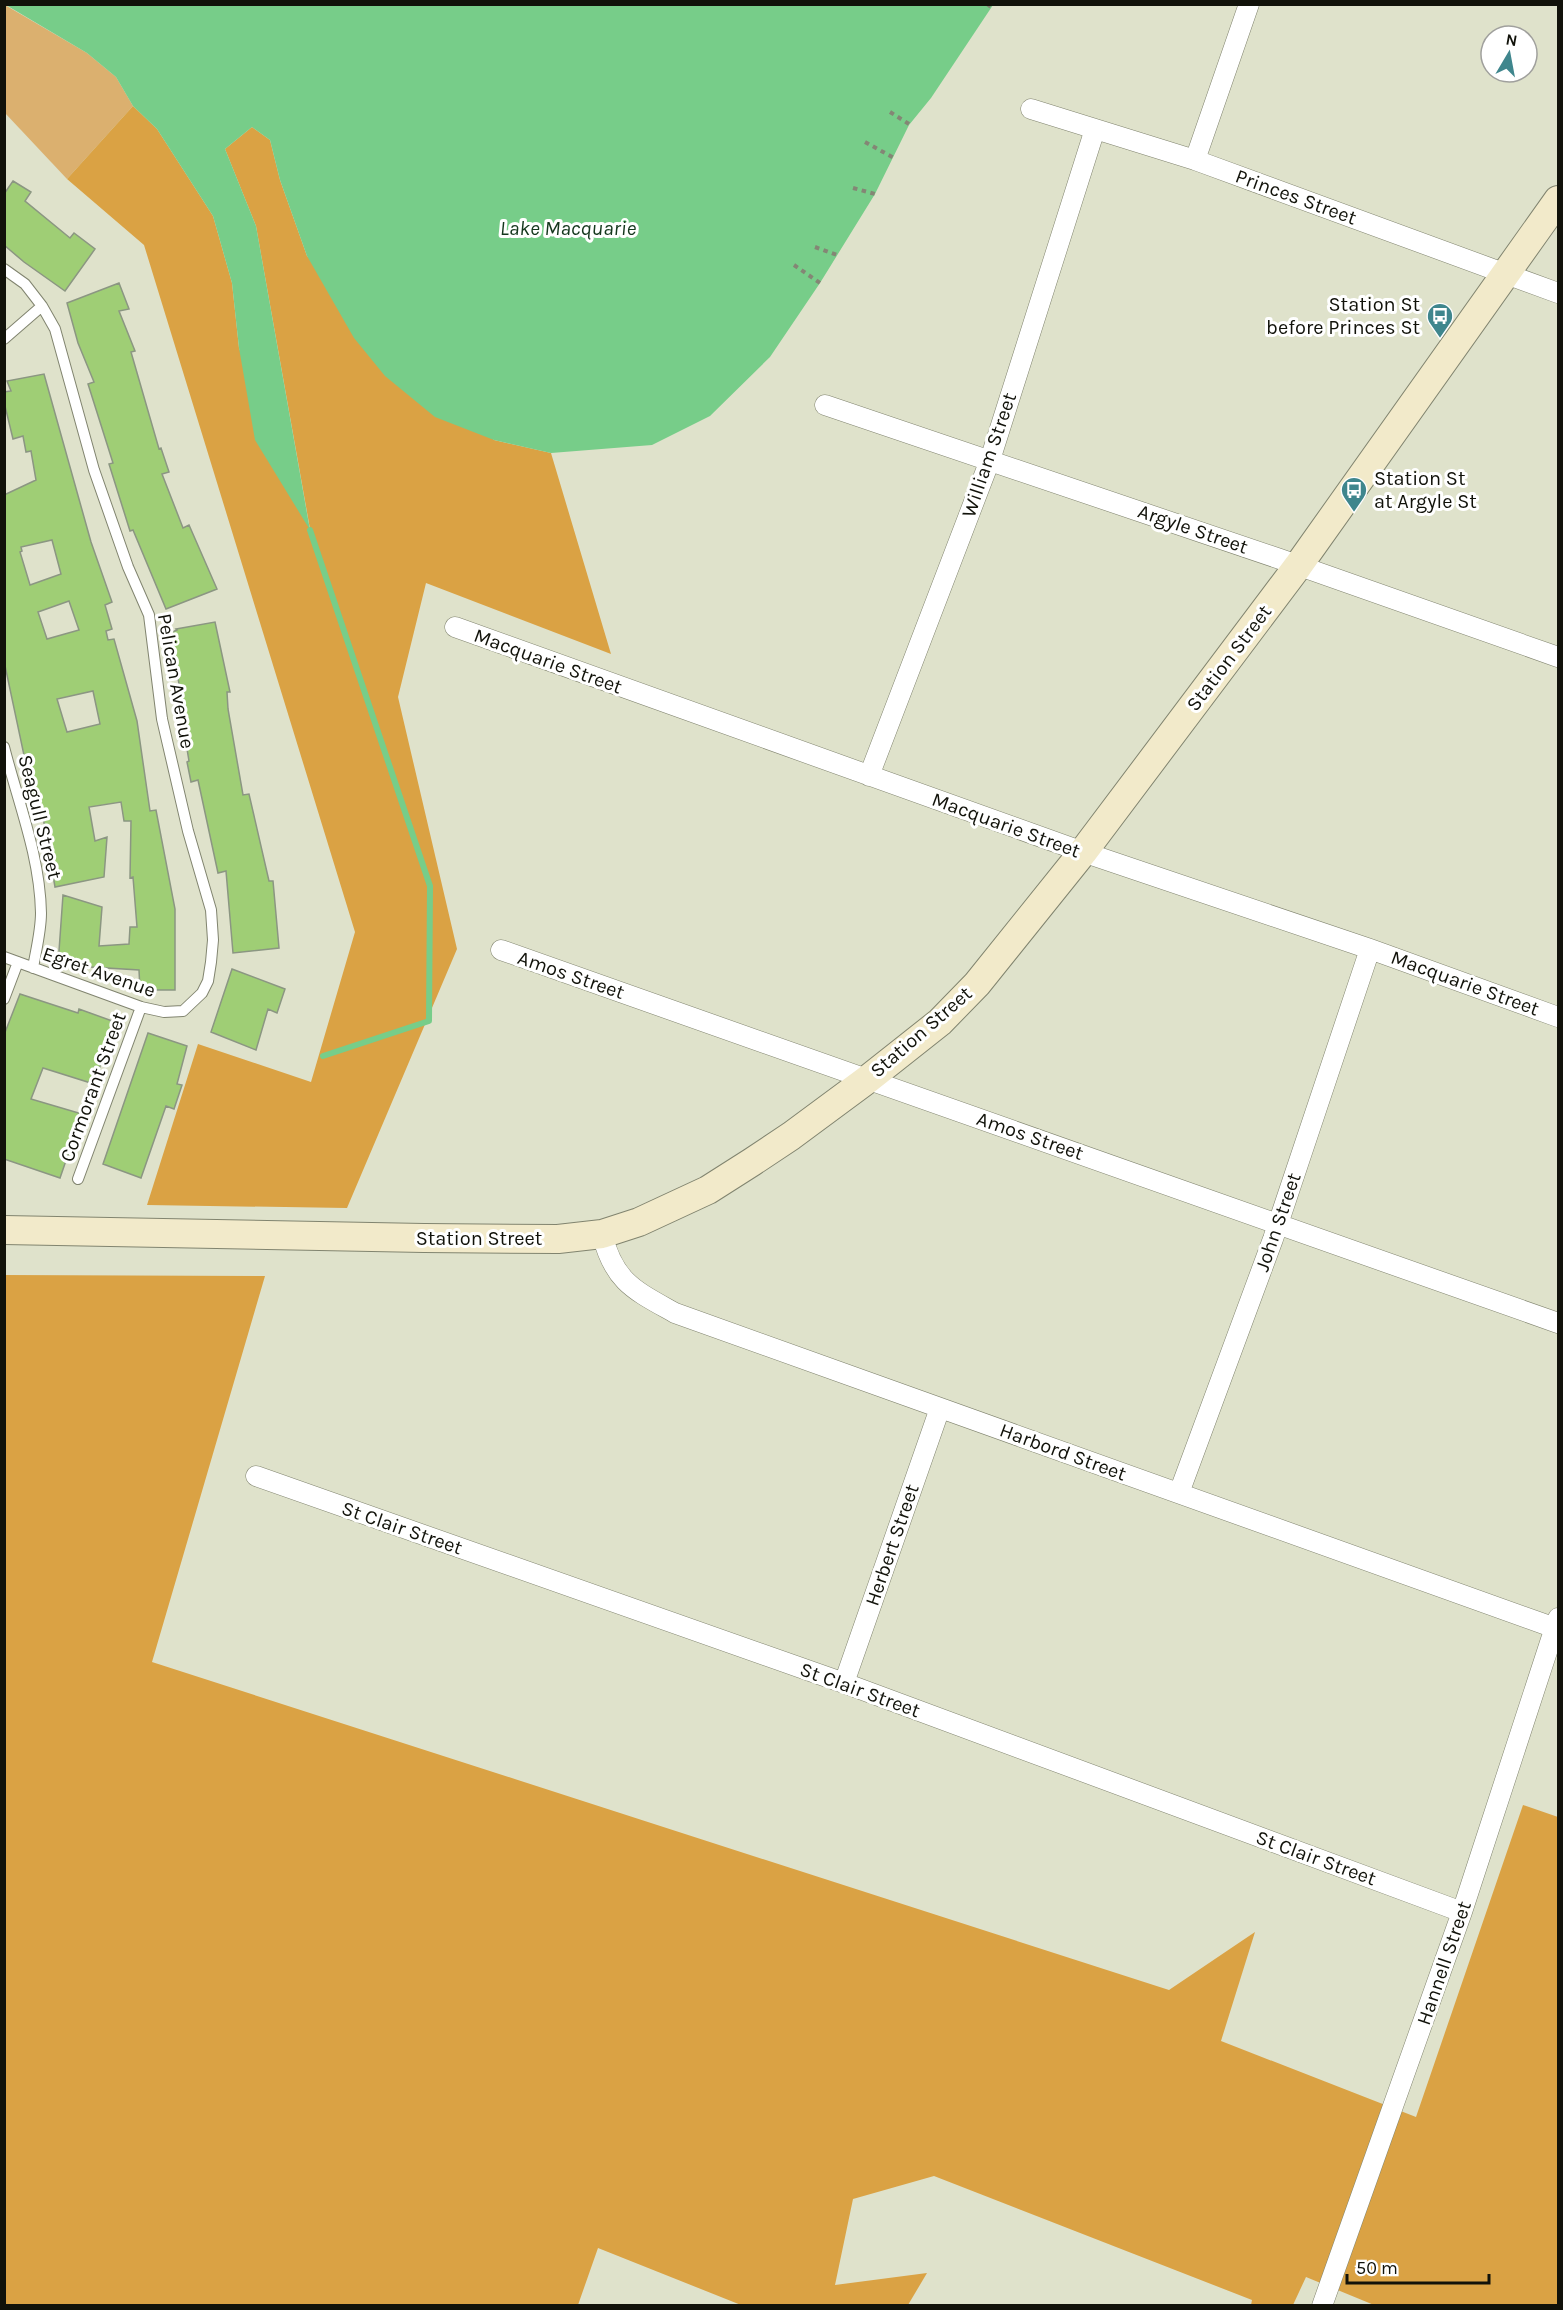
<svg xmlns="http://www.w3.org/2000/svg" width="1563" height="2310" viewBox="0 0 1563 2310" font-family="Karla,sans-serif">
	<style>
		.green { fill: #dbb06f }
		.forest { fill: #daa244 }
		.water { fill: #77cd89 }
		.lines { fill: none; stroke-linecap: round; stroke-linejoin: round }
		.stream { stroke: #77cd89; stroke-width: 6 }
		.building { fill: #9fce75; stroke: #8b9682; stroke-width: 1.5; fill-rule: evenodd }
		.lane-casing { stroke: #81846f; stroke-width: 12 }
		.street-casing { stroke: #81846f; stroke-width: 21 }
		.secondary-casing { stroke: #81846f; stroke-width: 30 }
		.path { stroke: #848675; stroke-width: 4; stroke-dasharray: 4.5 4.5; stroke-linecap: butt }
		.lane { stroke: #fff; stroke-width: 10 }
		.street { stroke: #fff; stroke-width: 20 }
		.secondary { stroke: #f2eaca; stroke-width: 28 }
		.labels { text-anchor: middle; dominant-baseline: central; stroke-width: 6; stroke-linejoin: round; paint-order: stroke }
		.street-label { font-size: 20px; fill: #11120a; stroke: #fff }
		.poi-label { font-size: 20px; fill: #11120a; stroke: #fff; text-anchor: end }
		.water-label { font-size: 21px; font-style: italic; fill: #14371d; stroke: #fff }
	</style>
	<rect width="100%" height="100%" fill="#dfe2cb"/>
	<!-- green -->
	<path class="green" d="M5,5L87,53L116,77L133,106L67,179L5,113Z"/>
	<!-- forest -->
	<path class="forest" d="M133,106L157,129L213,216L232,283L239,348L310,529L256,226L225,149L252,127L270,140L280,180L307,256L494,440L551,453L611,654L426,583L398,697L457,949L347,1208L147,1205L198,1044L311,1082L355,932L144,245L67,179Z
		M5,1275L265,1276L152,1662L1169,1990L1255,1932L1221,2041L1416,2117L1523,1805L1558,1817V2305H1374L1306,2277L1293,2305H1251L1252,2300L934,2176L853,2199L835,2285L927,2273L908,2305H741L598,2248L578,2305L5,2306Z"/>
	<!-- water -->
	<path class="water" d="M6,5H993L931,98L909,125L875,194L820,283L770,357L710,416L652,445L551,453L494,440L435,417L385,376L354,338L307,256L280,180L270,140L252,127L225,149L256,226L310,530L255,440L239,348L232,283L213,216L157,129L133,106L116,77L87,53Z"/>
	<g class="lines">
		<!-- stream -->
		<path class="stream" d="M310,530L430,886L429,1021L323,1056"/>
	</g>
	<!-- building -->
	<path class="building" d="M13,181L31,192L25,201L70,238L74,233L95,249L65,291L24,262L4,245V194Z
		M119,283L129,309L119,311L135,351L131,352L159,449L161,448L169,472L162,474L183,528L189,525L217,589L166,609L133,530L130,531L109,464L113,463L88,384L94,382L78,343L67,303Z
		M44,374L91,542L112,602L105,605L112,629L106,631L108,640L114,639L137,721L150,811L156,810L175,909V990H140L139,970L58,965L63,895L102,907L99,946L129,944L130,927H137L133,877L130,878L131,821H124L121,802L89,807L95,841L107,837L104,877L55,887L41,805L35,807L4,661V495L36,480L31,451L26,452L23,436L13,439L4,402V392L11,391L7,381ZM52,540L61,574L30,585L20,552L22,551L21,547ZM69,601L79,630L47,639L38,612ZM93,691L100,724L67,732L57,699Z
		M215,622L230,692H227L228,709L243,795L249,794L269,881H273L279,948L233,953L226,871L218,873L198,780L191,782L187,762L189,761L181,713L184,712L170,633L177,630L176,629Z
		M232,969L285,989L277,1013L268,1009L256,1050L211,1032Z
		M20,994L78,1013L79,1009L115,1022L94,1084L43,1068L31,1099L82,1114L60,1178L4,1159V1035Z
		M148,1033L187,1046L177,1084L182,1085L174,1109L166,1106L141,1178L103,1164Z"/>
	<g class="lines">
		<!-- lane casing -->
		<g class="lane-casing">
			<path id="lane" d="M4,269L25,284L42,306L55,329L94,470L128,567L149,615L162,719L188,831L211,910L213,940L211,962L208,981L202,993L183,1011L164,1012L141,1007L4,957
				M4,339L42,306
				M4,747C18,802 40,856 41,913C41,931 36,950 33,968
				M4,999L18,962
				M78,1179L141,1007"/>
		</g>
		<!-- street casing -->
		<g class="street-casing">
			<path id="street" d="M1031,109L1195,160L1558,293
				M1195,160L1249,4
				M825,405L1280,559L1558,657
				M455,627L1083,852L1370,949L1558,1017
				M869,776L990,460L1095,129
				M501,950L1558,1323
				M602,1234C614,1282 634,1290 675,1313L1558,1629
				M256,1476L844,1683L1462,1912
				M1179,1493L1273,1239L1370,949
				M844,1683L940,1408
				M1322,2306L1462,1912L1558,1618"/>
		</g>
		<!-- secondary casing -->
		<g class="secondary-casing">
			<path id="secondary" d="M4,1230L424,1238L558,1239L602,1234L639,1222L708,1190L752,1162L791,1136L868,1079L940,1022L977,984L1083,852L1298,566L1558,200"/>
		</g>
		<!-- path -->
		<path class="path" d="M987,4L991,7
			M890,112L909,124
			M865,142L894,158
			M853,188L875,194
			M815,247L837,255
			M794,265L820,283"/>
		<!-- lane -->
		<use href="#lane" class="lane"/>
		<!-- street -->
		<use href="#street" class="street"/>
		<!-- secondary -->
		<use href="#secondary" class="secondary"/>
	</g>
	<!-- icons -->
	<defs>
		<g id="bus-pin" transform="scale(1.35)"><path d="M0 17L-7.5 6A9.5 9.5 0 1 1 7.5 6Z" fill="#3f868d" stroke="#fff"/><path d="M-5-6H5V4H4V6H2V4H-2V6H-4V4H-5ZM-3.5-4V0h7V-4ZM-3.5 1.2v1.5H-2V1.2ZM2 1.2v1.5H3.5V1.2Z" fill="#fff"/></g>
	</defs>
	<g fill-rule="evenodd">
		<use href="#bus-pin" x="1440" y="316"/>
		<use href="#bus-pin" x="1354" y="490"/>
	</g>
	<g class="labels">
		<!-- street labels -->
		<g class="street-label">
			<text transform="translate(1296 197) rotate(20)">Princes Street</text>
			<text transform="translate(989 455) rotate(-71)">William Street</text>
			<text transform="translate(1193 529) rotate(19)">Argyle Street</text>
			<text transform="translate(1229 658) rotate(-53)">Station Street</text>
			<text transform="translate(548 661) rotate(20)">Macquarie Street</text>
			<text transform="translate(176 681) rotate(80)">Pelican Avenue</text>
			<text transform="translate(40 817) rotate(76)">Seagull Street</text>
			<text transform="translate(1006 825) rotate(20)">Macquarie Street</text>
			<text transform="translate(99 972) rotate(19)">Egret Avenue</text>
			<text transform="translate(571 975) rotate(19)">Amos Street</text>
			<text transform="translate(1465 983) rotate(20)">Macquarie Street</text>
			<text transform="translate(921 1032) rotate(-41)">Station Street</text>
			<text transform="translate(93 1087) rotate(-70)">Cormorant Street</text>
			<text transform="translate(1030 1136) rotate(19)">Amos Street</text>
			<text transform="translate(1278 1222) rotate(-71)">John Street</text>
			<text x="479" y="1238">Station Street</text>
			<text transform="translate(1063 1452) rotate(20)">Harbord Street</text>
			<text transform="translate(402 1528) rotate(19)">St Clair Street</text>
			<text transform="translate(892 1545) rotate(-71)">Herbert Street</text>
			<text transform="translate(860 1690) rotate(20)">St Clair Street</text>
			<text transform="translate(1316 1858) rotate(20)">St Clair Street</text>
			<text transform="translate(1444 1963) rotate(-71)">Hannell Street</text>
		</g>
		<!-- poi labels -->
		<g class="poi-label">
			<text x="1420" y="304">Station St<tspan x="1420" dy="23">before Princes St</tspan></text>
			<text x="1374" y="478" text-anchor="start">Station St<tspan x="1374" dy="23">at Argyle St</tspan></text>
		</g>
		<!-- water labels -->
		<g class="water-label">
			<text x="568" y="228">Lake Macquarie</text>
		</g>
	</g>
	<!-- border -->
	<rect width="1563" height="2310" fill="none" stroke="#11120a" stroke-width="12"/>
	<!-- north arrow -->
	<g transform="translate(1509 54) rotate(10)"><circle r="28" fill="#ffffff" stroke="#a0a09d" stroke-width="1.5"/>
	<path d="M0-4.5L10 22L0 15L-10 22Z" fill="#3f868d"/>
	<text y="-9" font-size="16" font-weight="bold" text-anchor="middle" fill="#11120a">N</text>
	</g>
	<!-- scale -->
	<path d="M1347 2274v9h142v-9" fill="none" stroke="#11120a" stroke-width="3"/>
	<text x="1356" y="2274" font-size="18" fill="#11120a" stroke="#ffffff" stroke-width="4.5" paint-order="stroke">50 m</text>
</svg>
